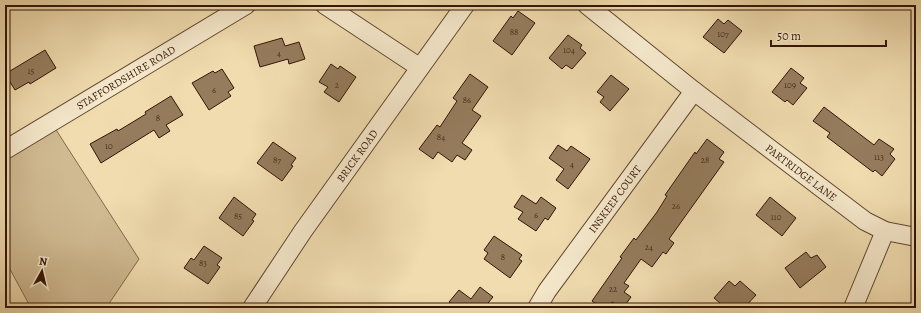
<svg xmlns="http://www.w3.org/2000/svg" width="921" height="313" viewBox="0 0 921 313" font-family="Alegreya,serif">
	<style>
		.green { fill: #d0ba92; stroke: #81684c }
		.building { fill: #957c5d; stroke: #321505 }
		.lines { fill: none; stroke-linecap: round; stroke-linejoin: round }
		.minor-casing { stroke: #624730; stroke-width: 20 }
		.minor { stroke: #f5e8cb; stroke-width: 18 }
		.labels { text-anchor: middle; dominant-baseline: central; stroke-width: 3.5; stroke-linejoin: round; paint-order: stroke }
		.number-label { font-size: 9px; fill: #4b2f1b }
		.street-label { font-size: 11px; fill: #321505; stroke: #f5e8cb }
	</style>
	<rect width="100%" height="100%" fill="#f0dcaf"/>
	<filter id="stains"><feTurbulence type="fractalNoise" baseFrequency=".005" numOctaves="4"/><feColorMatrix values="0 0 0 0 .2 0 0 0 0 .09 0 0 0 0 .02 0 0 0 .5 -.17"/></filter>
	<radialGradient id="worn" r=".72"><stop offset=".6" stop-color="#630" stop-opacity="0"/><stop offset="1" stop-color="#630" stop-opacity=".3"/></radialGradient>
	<!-- green -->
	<path class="green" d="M51,122L139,259L106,308H31L5,260V150Z"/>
	<!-- building -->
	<path class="building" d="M518,11L535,23L512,55L493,41L511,16L513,18Z
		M718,19L724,24L728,20L742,31L724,53L703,37Z
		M568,35L582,45L580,48L586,53L572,69L566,65L562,69L549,58Z
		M282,38L285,46L299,42L305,59L289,64L288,59L260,67L254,46Z
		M45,50L56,68L30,84L29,82L15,90L5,74Z
		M331,64L338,69L340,66L356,77L339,102L324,92L328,87L319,82Z
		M791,68L804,78L800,83L807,88L793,105L787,100L785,102L772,92Z
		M222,69L234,88L228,92L231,96L209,110L192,83L213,71L215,73Z
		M470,74L488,87L472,110L481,116L462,143L472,150L465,160L457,155L452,162L438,152L433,159L419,149L437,125L440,127L457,101L453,98Z
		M611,75L629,89L610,111L600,102L604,97L597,92Z
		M171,96L183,115L166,125L170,131L159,138L154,130L101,163L90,144L117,129L118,131L146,114L145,112Z
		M824,107L874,145L879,139L894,149L890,154L895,159L882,176L875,170L873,172L827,137L830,133L813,121Z
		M707,139L724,152L719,159L724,162L669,239L674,243L666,254L663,252L652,267L641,259L624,283L629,286L624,292L631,297L623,308L612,302L608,308H602L592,301L622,258L620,257L634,238L636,240L657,212L667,196L665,195L695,152L696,154Z
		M273,142L296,158L291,165L293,166L282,181L257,163Z
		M558,145L567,151L571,146L590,159L568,189L556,180L564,169L549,158Z
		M522,195L536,204L541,197L556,208L548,220L545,218L536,231L518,219L523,212L514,207Z
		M234,197L256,214L252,220L254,221L243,236L219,218Z
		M770,197L796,218L782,236L756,215Z
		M494,236L522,255L519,259L522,261L510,278L484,259L488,253L484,250Z
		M204,246L222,258L217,265L220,267L208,284L184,268L191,258L194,260Z
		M806,252L811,258L817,255L826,267L800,288L785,268Z
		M729,281L735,286L740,281L756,295L744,308H726L714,298Z
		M480,287L493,297L484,308H458L449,302L459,290L471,299Z"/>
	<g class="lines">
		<!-- minor casing -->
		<g class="minor-casing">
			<g id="minor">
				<path d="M325,5L419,67"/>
				<path id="s1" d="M587,5L694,91L865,221L885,231L916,237"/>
				<path id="s2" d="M5,150L246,5"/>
				<path id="s3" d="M252,308L303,231L465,5"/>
				<path id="s4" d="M537,308L547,291L694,91"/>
				<path d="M853,308L885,231"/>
			</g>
		</g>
		<!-- minor -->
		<use href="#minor" class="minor"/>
	</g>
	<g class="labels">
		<!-- number labels -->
		<g class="number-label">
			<text x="514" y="32">88</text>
			<text x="723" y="34">107</text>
			<text x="569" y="50">104</text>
			<text x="279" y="53">4</text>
			<text x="31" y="71">15</text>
			<text x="337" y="85">2</text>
			<text x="790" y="85">109</text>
			<text x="214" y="90">6</text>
			<text x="467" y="100">86</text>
			<text x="158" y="118">8</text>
			<text x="441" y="137">84</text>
			<text x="109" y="146">10</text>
			<text x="879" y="157">113</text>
			<text x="277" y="160">87</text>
			<text x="705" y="160">28</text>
			<text x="572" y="164">4</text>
			<text x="676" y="206">26</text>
			<text x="536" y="215">6</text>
			<text x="238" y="216">85</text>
			<text x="776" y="217">110</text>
			<text x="649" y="247">24</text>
			<text x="503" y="257">8</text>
			<text x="203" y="263">83</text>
			<text x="613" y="289">22</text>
		</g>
		<!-- street labels -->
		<g class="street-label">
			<text stroke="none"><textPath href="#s2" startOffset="141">STAFFORDSHIRE ROAD</textPath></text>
			<text stroke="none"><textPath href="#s3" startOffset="185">BRICK ROAD</textPath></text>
			<text stroke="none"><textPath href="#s1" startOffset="272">PARTRIDGE LANE</textPath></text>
			<text stroke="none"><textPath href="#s4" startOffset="134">INSKEEP COURT</textPath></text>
		</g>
	</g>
	<!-- margin -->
	<rect width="921" height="313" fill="none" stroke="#f0dcaf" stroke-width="20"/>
	<rect x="6" y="6" width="909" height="301" fill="none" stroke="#321505" stroke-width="2"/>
	<rect x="10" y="10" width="901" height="293" fill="none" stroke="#321505"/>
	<!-- north arrow -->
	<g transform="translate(42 271) rotate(8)" stroke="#f5e8cb" stroke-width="3" paint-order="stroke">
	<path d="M0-3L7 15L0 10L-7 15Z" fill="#321505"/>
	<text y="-6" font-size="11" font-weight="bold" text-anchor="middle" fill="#321505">N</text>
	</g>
	<!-- scale -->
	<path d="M771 40v6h115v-6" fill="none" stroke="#321505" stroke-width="2"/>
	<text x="777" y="40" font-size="12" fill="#321505" stroke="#f5e8cb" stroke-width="3" paint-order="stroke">50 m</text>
	<rect width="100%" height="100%" filter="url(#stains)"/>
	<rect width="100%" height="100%" fill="url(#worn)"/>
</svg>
